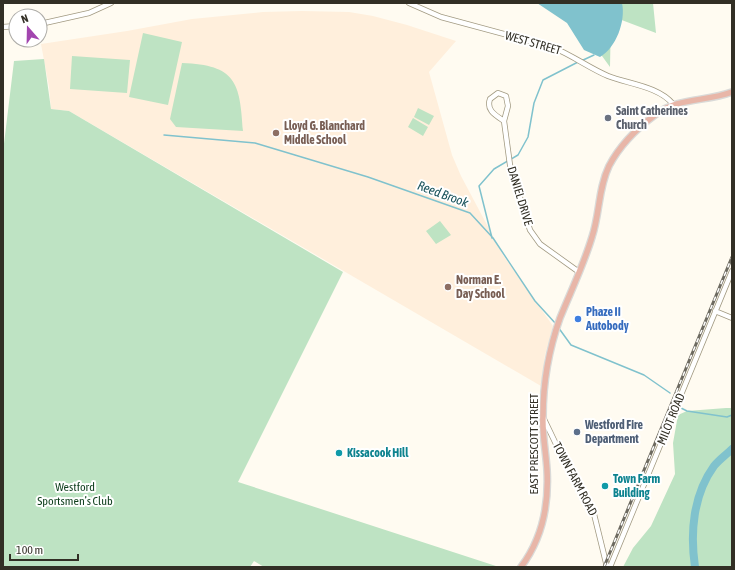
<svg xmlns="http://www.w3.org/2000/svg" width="735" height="570" viewBox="0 0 735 570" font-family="'Asap Condensed',sans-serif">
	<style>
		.education { fill: #ffefdc }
		.green { fill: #bee3c3 }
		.water { fill: #80c2cd }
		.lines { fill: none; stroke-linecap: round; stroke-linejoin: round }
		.stream { stroke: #80c2cd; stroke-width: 1.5 }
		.river { stroke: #80c2cd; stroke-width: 8 }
		.minor-casing { stroke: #a29a82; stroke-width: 6 }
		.major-casing { stroke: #dadad8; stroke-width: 8 }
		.minor { stroke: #fff; stroke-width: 4.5 }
		.major { stroke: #e8b6a8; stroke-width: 5.5 }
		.rail-casing { stroke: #6d6a60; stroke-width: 3 }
		.rail { stroke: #fff; stroke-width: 1.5; stroke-dasharray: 4.5; stroke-linecap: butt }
		.worship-dot { fill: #6b7280; stroke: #fff; stroke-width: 1.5 }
		.education-dot { fill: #8d6e63; stroke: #fff; stroke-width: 1.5 }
		.shop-dot { fill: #3f7fe0; stroke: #fff; stroke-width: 1.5 }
		.service-dot { fill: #5c6f8a; stroke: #fff; stroke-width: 1.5 }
		.culture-dot { fill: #0f9aa8; stroke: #fff; stroke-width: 1.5 }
		.labels { text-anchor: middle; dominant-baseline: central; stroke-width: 4; stroke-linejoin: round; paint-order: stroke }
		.street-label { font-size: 12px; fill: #322f25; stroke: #fff }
		.worship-label { font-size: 12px; font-weight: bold; fill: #5b616d; stroke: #fff; text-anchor: start }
		.education-label { font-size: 12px; font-weight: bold; fill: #785e54; stroke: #fff; text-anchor: start }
		.shop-label { font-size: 12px; font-weight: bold; fill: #366cbe; stroke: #fff; text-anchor: start }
		.service-label { font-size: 12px; font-weight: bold; fill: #4e5e75; stroke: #fff; text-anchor: start }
		.culture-label { font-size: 12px; font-weight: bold; fill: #0d838f; stroke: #fff; text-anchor: start }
		.park-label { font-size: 12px; fill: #0d3d1b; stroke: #fff }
		.water-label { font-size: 13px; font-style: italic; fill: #175159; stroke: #fff }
	</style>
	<rect width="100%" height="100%" fill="#fffbf1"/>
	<!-- education -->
	<path class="education" d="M302,11L349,12L373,16L407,25L456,41L429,72L452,155L461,176L503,255L553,326L545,355L541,386L69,111L51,109L49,87L41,44L127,31L192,19L263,12Z"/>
	<!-- green -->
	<path class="green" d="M536,3H653L656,33L611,16L610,67L573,16Z
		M143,33L182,42L168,105L129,97Z
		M72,56L130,60L127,93L70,89Z
		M44,59L51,109L69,111L343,272L238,482L499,567H264L254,561L250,567H3V152L14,61Z
		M182,63C236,65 240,82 243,131L176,127L170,119Z
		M418,108L434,116L429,125L414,117Z
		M413,118L428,127L423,136L408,127Z
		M440,221L451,235L436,244L426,231Z
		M726,408H732V567H623L633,548L651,526L675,474L673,443L678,415L687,411Z"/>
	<!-- water -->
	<path class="water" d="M537,3H622C626,21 616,48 600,57L584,50L567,23Z"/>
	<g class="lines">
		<!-- stream -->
		<path class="stream" d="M581,61L594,55
			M164,135L255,143L368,177L470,213L493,238L535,301L556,324
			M492,238L479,186L494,169L518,155L528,137L534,103L543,80L578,62
			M558,327L571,345L644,375L670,393
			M679,407L687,411L727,417L732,415"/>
		<!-- river -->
		<path class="river" d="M695,567C690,533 693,495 714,466C720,459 726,455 732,449"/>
		<!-- minor casing -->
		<g class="minor-casing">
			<path id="minor" d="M409,3L441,17L552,47C572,55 589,68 608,76C628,84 658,86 673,104
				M40,24L89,13L111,3
				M3,27L16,26
				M504,121L508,106L506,96L498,93L490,99C486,110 495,115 504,121L510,165L530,230L540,244L579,272
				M715,311L732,318
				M543,417L566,465L593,510L607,567
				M610,567L732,271"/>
		</g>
		<!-- major casing -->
		<g class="major-casing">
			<path id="major" d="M521,567C542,539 549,505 547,470C546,452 542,434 543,416C543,383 549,349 560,318C571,291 584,264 592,237C600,213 598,189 609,166C620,145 636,129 655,115C678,97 706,102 732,92"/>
		</g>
		<!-- minor -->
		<use href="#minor" class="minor"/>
		<!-- major -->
		<use href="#major" class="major"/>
		<!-- rail casing -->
		<g class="rail-casing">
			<path id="rail" d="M604,567L732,257"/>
		</g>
		<!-- rail -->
		<use href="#rail" class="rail"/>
	</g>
	<!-- markers -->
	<circle class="worship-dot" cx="608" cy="118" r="4"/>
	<g class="education-dot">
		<circle cx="276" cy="133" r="4"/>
		<circle cx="448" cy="287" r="4"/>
	</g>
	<circle class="shop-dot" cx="578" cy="319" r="4"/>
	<circle class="service-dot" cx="577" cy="432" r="4"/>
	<g class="culture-dot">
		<circle cx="339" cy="453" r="4"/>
		<circle cx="605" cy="486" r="4"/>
	</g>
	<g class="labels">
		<!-- street labels -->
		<g class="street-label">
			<text transform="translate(533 43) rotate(16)">WEST STREET</text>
			<text transform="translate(520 196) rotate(73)">DANIEL DRIVE</text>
			<text transform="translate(671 419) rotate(-68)">MILOT ROAD</text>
			<text transform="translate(534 444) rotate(-90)">EAST PRESCOTT STREET</text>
			<text transform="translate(575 479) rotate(62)">TOWN FARM ROAD</text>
		</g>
		<!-- worship labels -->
		<g class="worship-label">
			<text x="616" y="111">Saint Catherines<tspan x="616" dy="14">Church</tspan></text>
		</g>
		<!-- education labels -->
		<g class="education-label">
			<text x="284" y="126">Lloyd G. Blanchard<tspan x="284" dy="14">Middle School</tspan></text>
			<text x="456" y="280">Norman E.<tspan x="456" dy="14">Day School</tspan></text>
		</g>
		<!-- shop labels -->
		<g class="shop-label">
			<text x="586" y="312">Phaze II<tspan x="586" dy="14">Autobody</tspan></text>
		</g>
		<!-- service labels -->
		<g class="service-label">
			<text x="585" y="425">Westford Fire<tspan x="585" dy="14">Department</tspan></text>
		</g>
		<!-- culture labels -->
		<g class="culture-label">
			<text x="347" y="453">Kissacook Hill</text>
			<text x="613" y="479">Town Farm<tspan x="613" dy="14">Building</tspan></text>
		</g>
		<!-- park labels -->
		<g class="park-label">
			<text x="75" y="487">Westford<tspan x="75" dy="14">Sportsmen’s Club</tspan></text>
		</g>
		<!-- water labels -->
		<g class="water-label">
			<text transform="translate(443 194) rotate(20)">Reed Brook</text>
		</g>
	</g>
	<!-- border -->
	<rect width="735" height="570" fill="none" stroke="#322f25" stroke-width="8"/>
	<!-- north arrow -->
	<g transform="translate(28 28) rotate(340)"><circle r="19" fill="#ffffff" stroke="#adaca8"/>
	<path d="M0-3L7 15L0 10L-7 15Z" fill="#a245af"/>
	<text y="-6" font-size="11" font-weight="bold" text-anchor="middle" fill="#322f25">N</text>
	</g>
	<!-- scale -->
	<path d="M10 554v6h68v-6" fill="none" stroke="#322f25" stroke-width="2"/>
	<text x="16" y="554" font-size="12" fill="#322f25" stroke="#ffffff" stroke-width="3" paint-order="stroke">100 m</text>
</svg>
